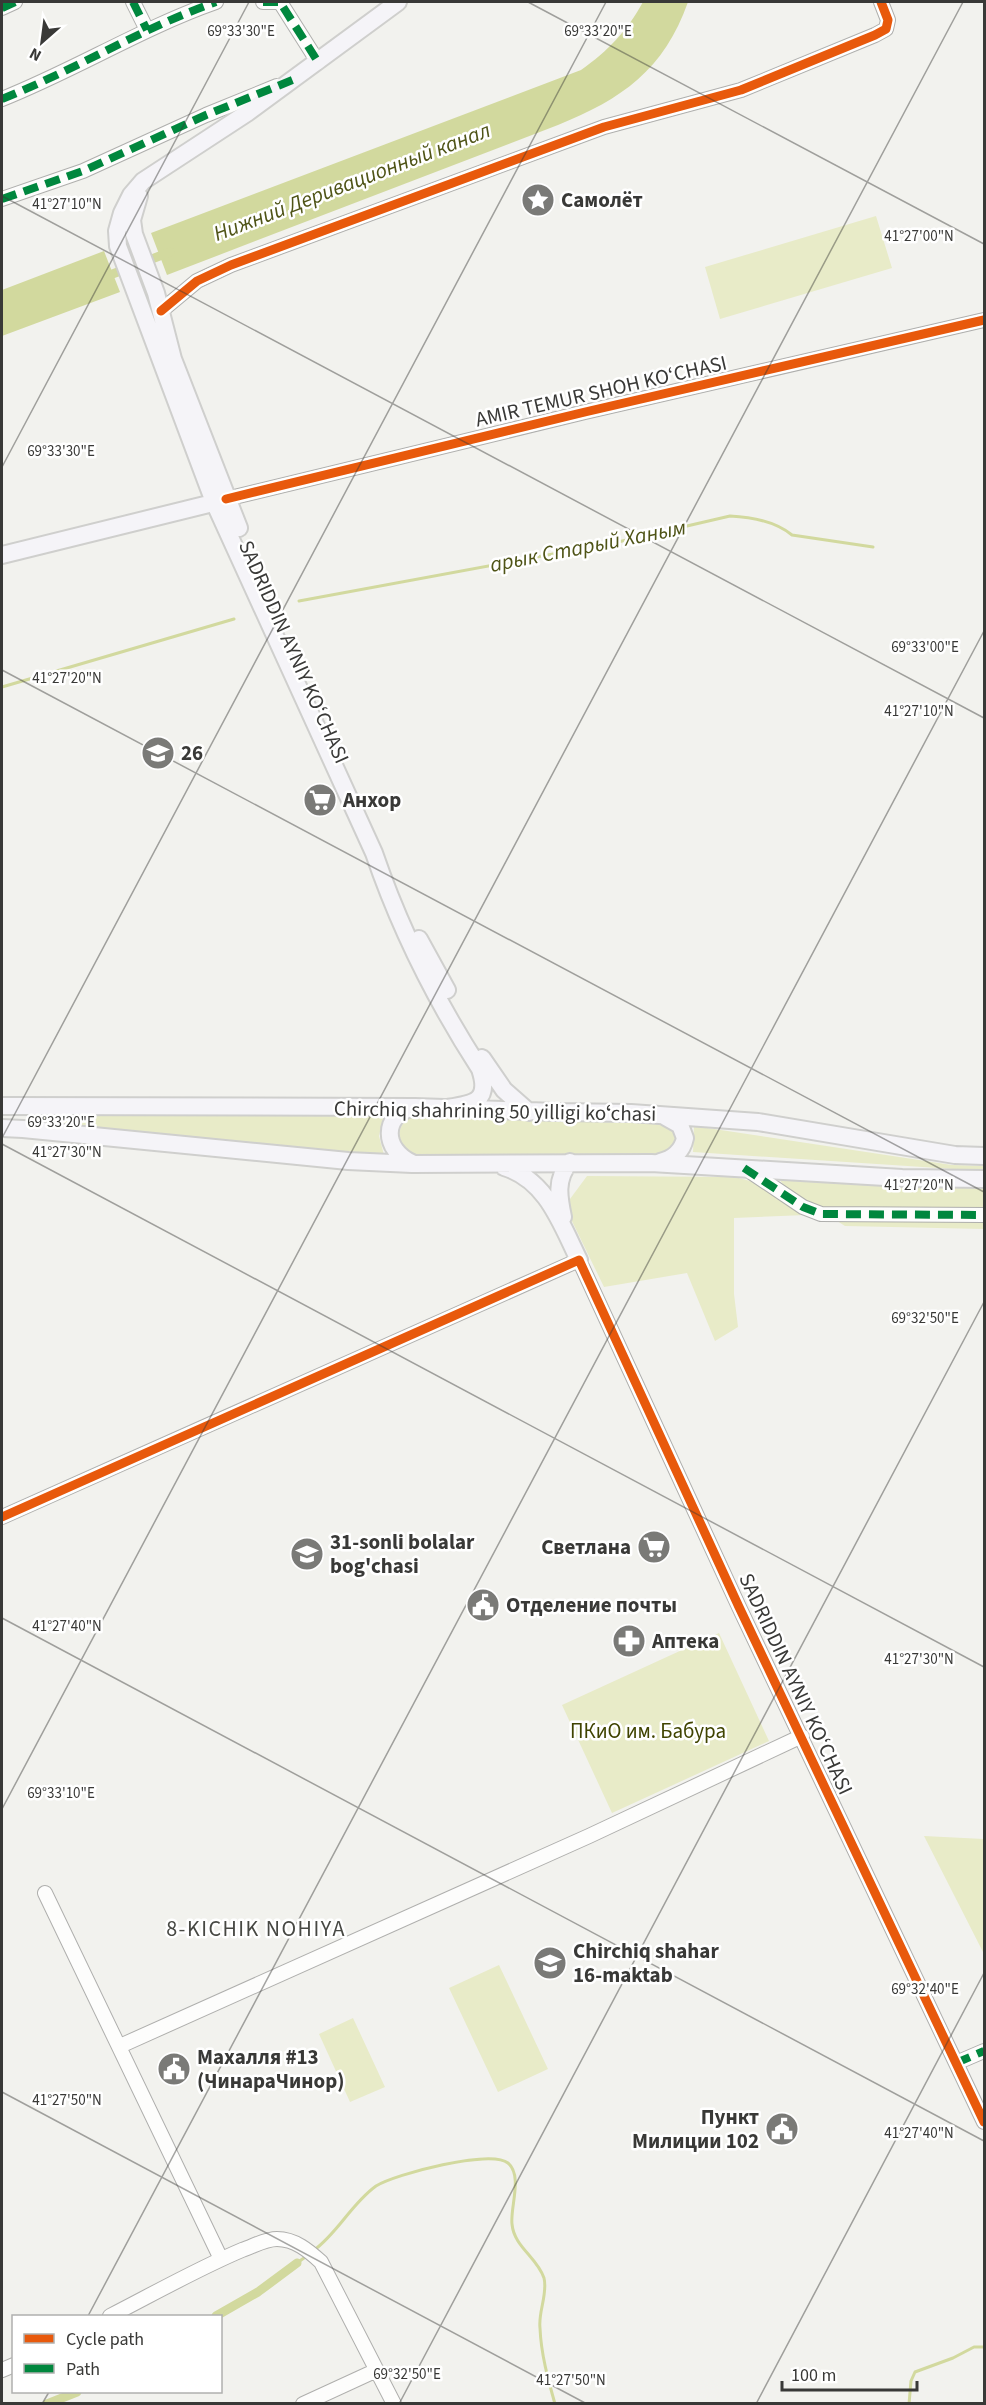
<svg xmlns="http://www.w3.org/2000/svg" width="986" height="2405" viewBox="0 0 986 2405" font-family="'Source Sans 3',sans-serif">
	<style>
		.green { fill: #e8ebc8 }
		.water { fill: #d2d99e }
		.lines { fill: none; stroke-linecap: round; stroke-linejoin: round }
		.stream { stroke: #d2d99e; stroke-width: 3 }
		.canal { stroke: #d2d99e; stroke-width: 9 }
		.minor-casing { stroke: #afafad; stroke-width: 16 }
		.major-casing { stroke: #cfcfcd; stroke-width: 20 }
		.minor { stroke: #fdfdfc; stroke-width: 14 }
		.major { stroke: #f5f4f8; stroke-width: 16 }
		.quiet { stroke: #00873e; stroke-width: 8; stroke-dasharray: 15 8; stroke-linecap: butt }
		.cycleway-casing { stroke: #fff; stroke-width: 13 }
		.cycleway { stroke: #e8590c; stroke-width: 9 }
		.ticks { fill: none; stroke: #393937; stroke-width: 1.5; stroke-opacity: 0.45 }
		.labels { text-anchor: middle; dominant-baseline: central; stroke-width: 5; stroke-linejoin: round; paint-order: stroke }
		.poi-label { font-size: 21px; font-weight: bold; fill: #393937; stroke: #fff; text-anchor: start }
		.street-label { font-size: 21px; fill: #393937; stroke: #fff }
		.park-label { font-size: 21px; fill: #404401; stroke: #fff }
		.water-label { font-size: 22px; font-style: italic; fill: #4f5417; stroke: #fff }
		.neighbourhood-label { font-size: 22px; letter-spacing: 1.5px; fill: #474843; stroke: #fff }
		.ticks-label { font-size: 15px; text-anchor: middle; fill: #393937; stroke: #fff; stroke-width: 5; stroke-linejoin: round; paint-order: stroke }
	</style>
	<rect width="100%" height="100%" fill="#f2f2ee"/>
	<!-- green -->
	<path class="green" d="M876,216L892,268L720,319L705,267Z
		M33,1114H384L379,1136L384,1155L32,1122Z
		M411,1116L663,1124L674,1129L678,1141L663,1156L414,1157C397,1147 393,1128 411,1116Z
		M694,1126L952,1165L984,1166V1171L693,1152Z
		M587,1176L735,1177L750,1181L806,1215L734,1218V1294L738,1327L715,1341L687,1273L604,1287L569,1215L570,1199Z
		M777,1177L984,1181V1229L845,1226L788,1190Z
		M719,1633L769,1741L612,1813L562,1705Z
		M924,1836L984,1839V1954Z
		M499,1965L548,2069L498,2092L449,1988Z
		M353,2018L385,2087L350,2102L319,2034Z"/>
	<!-- water -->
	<path class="water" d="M643,2H688C664,70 622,99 558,125L167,275L151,233L581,70C608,51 627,31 643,2Z
		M104,251L120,292L2,336V290Z"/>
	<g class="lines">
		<!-- stream -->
		<path class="stream" d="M299,601L618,542L730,516C752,517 775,521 792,535L873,547
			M2,687L234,619
			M313,2251C338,2233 351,2204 376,2186C395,2174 491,2149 508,2163C523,2176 510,2207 512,2224C514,2247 537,2257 544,2278C548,2294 538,2312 540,2328C541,2354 548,2379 555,2404
			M297,2263L308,2255
			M909,2404L911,2381L915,2372L953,2358L974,2347H984"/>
		<!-- canal -->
		<path class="canal" d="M102,278L170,252
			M216,2316L258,2292L297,2263
			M47,2404L77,2392"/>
		<!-- minor casing -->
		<g class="minor-casing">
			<path id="minor" d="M133,2L147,30
				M263,2H280L318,62
				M2,8L15,2
				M2,99C75,70 142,28 216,2
				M2,199L83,171L206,115L277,86
				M161,311L197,281L231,265L604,127L741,90L875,35L886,29L888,20L881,2
				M226,499L585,412L984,320
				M745,1168L803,1207L821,1214L984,1215
				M2,1517L579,1260L739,1607L984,2122
				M45,1893L221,2259
				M120,2046L589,1836L802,1736
				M956,2063L984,2051
				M110,2316C153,2294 197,2269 242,2250C254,2246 265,2239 277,2239C295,2239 309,2251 321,2262L394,2404
				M2,2370L14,2365
				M303,2404L377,2370"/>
		</g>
		<!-- major casing -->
		<g class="major-casing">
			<path id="major" d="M398,2L247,113L143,181L131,195L122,213L117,231L118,246L214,502L374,853C400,929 436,1001 480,1069C491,1102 473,1104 447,1108
				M139,196L132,220L134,234L156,293L173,359L239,528
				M2,555L225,500
				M419,939L447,990
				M482,1058L504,1090L529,1112
				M2,1106L415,1107L556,1112L631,1113L758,1122L955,1155L984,1156
				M2,1128L23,1129L348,1161L412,1164L651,1163L902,1178L984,1179
				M660,1162C673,1159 682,1152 685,1138L680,1125L664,1116
				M412,1163C383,1150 381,1115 414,1107
				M504,1167C547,1180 561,1224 579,1260
				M563,1217C559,1198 555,1179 570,1162"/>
		</g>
		<!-- minor -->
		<use href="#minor" class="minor"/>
		<!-- major -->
		<use href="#major" class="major"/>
		<!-- quiet -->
		<path class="quiet" d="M133,2L147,30
			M263,2H280L318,62
			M2,8L15,2
			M2,99C75,70 142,28 216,2
			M2,199L83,171L206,115L295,79
			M744,1168L803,1207L821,1214L984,1215
			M956,2063L984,2051"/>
		<!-- cycleway casing -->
		<g class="cycleway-casing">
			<path id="cycleway" d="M161,311L197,281L231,265L604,127L741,90L875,35L886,29L888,20L881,2
				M226,499L585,412L984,320
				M2,1517L579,1260L739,1607L984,2122"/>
		</g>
		<!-- cycleway -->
		<use href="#cycleway" class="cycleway"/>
	</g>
	<!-- ticks -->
	<path class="ticks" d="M528,2L984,244M2,196L984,718M2,467L249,2M2,670L984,1192M2,1138L606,2M2,1144L984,1667M2,1618L984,2141M2,1809L963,2M2,2092L587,2404M88,2316L984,631M42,2404L49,2392M399,2404L984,1302M756,2404L984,1973"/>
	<!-- icons -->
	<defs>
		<g id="sight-disc" transform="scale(1.725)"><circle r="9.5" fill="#7a7a77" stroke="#fff"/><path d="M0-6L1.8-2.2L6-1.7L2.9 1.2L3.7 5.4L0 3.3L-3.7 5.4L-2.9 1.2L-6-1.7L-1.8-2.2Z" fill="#fff"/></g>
		<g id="school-disc" transform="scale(1.725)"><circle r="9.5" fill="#7a7a77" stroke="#fff"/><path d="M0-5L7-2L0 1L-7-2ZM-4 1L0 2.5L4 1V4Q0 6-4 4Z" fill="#fff"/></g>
		<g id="supermarket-disc" transform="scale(1.725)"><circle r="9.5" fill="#7a7a77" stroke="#fff"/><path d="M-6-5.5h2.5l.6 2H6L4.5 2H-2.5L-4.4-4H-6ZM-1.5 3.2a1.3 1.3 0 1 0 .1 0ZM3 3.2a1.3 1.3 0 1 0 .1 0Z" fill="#fff"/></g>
		<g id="civic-disc" transform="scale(1.725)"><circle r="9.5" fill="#7a7a77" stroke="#fff"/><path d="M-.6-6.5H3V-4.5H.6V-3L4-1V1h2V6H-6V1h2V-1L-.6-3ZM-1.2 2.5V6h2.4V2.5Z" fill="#fff"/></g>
		<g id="pharmacy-disc" transform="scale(1.725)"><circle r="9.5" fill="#7a7a77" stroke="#fff"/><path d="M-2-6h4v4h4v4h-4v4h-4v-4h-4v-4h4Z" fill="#fff"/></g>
	</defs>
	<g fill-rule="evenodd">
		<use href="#sight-disc" x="538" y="200"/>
		<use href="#school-disc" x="158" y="753"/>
		<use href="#supermarket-disc" x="320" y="800"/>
		<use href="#supermarket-disc" x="654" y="1547"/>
		<use href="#school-disc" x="307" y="1554"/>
		<use href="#civic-disc" x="483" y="1605"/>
		<use href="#pharmacy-disc" x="629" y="1641"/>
		<use href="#school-disc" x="550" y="1963"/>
		<use href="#civic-disc" x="174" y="2069"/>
		<use href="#civic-disc" x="782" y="2129"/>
	</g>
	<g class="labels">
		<!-- poi labels -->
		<g class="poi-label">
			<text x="561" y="200">Самолёт</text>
			<text x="181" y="753">26</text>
			<text x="343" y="800">Анхор</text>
			<text x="330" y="1542">31-sonli bolalar<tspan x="330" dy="24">bog'chasi</tspan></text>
			<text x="631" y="1547" text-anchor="end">Светлана</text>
			<text x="506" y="1605">Отделение почты</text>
			<text x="652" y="1641">Аптека</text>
			<text x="573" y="1951">Chirchiq shahar<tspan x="573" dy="24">16-maktab</tspan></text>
			<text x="197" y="2057">Махалля #13<tspan x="197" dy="24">(ЧинараЧинор)</tspan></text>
			<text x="759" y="2117" text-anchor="end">Пункт<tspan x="759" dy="24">Милиции 102</tspan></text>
		</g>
		<!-- street labels -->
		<g class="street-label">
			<text transform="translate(601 391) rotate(-13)">AMIR TEMUR SHOH KO‘CHASI</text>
			<text transform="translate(294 652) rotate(66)">SADRIDDIN AYNIY KO‘CHASI</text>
			<text transform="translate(495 1111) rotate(1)">Chirchiq shahrining 50 yilligi koʻchasi</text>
			<text transform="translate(796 1684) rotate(65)">SADRIDDIN AYNIY KO‘CHASI</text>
		</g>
		<!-- park labels -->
		<g class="park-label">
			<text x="648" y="1731">ПКиО им. Бабура</text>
		</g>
		<!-- water labels -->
		<g class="water-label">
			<text transform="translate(352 182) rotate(-21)">Нижний Деривационный канал</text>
			<text transform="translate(588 546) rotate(-11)">арык Старый Ханым</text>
		</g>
		<!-- neighbourhood labels -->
		<g class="neighbourhood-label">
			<text x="256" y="1929">8-KICHIK NOHIYA</text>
		</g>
	</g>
	<g class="ticks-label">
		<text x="241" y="36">69°33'30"E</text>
		<text x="598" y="36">69°33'20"E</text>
		<text x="67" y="209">41°27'10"N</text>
		<text x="919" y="241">41°27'00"N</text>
		<text x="61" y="456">69°33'30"E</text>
		<text x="925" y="652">69°33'00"E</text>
		<text x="67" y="683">41°27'20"N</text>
		<text x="919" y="716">41°27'10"N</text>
		<text x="61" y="1127">69°33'20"E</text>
		<text x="67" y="1157">41°27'30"N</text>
		<text x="919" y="1190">41°27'20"N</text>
		<text x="925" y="1323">69°32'50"E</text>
		<text x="67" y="1631">41°27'40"N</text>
		<text x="919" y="1664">41°27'30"N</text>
		<text x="61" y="1798">69°33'10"E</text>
		<text x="925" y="1994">69°32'40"E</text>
		<text x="67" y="2105">41°27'50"N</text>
		<text x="919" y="2138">41°27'40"N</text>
		<text x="407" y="2379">69°32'50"E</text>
		<text x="571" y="2385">41°27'50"N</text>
	</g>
	<!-- border -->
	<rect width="986" height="2405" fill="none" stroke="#393937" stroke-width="6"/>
	<!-- legend -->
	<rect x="12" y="2315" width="210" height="78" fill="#ffffff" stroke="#b0b0af" stroke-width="1.5"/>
	<rect x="24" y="2334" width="30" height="9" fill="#e8590c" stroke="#b0b0af" stroke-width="1.5"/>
	<text x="66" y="2345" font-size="18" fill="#393937">Cycle path</text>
	<rect x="24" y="2364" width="30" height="9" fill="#00873e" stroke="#b0b0af" stroke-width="1.5"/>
	<text x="66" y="2375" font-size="18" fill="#393937">Path</text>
	<!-- north arrow -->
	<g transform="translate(42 42) rotate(208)" stroke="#ffffff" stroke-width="4.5" paint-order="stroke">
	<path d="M0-4.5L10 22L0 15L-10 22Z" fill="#393937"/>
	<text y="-9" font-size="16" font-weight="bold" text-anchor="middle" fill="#393937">N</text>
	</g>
	<!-- scale -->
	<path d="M782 2381v9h135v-9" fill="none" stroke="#393937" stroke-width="3"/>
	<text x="791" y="2381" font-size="18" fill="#393937" stroke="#ffffff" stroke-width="4.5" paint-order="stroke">100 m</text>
</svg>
